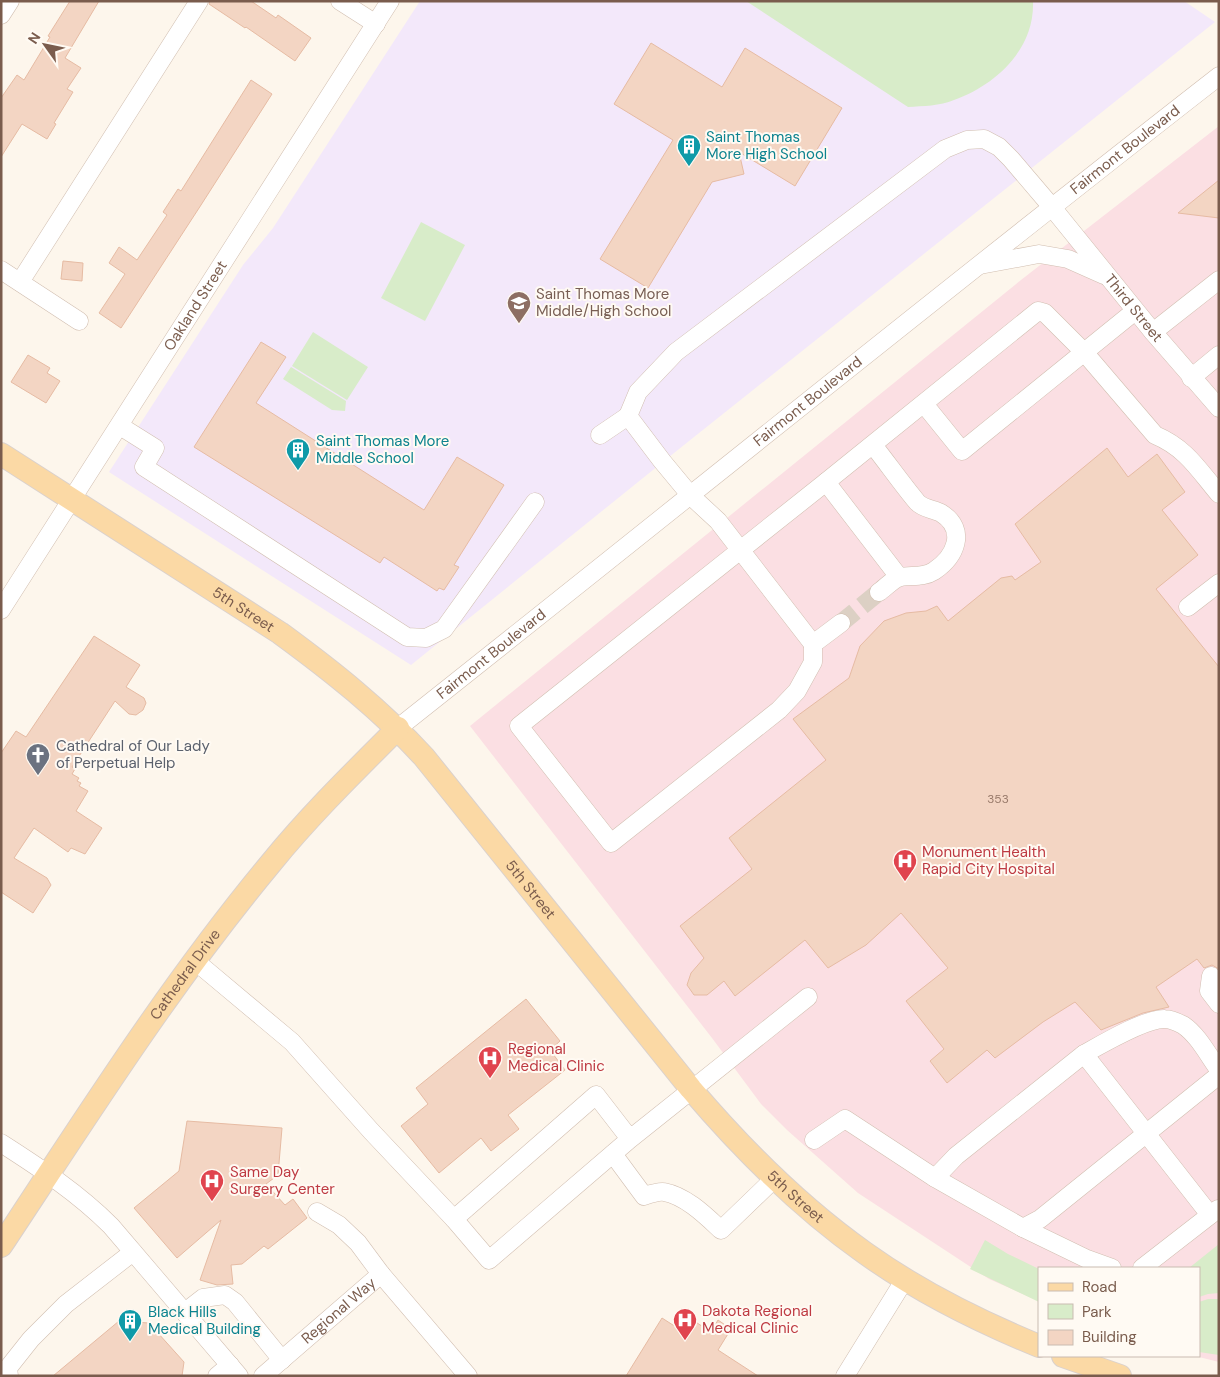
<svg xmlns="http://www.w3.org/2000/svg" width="1220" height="1377" viewBox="0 0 1220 1377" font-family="'DM Sans',sans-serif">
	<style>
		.education { fill: #f3e8fa }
		.medical { fill: #fbdfe3 }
		.green { fill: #d8ecc9 }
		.building { fill: #f3d5c3; stroke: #e6bba3 }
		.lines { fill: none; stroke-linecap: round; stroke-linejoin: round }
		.minor-tunnel { stroke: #dcd0c4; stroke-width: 18; stroke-dasharray: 18 9; stroke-linecap: butt }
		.minor-casing { stroke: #d1beb0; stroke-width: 19 }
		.major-casing { stroke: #dad1cd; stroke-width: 24 }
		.minor { stroke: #fff; stroke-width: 18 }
		.major { stroke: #fbd9a5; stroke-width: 22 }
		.labels { text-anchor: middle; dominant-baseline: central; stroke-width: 4; stroke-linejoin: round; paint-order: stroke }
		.number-label { font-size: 12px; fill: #987a6a }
		.culture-label { font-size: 15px; fill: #0d838f; stroke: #fffaf3; text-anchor: start }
		.street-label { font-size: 15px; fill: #7a5c4d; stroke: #fffaf3 }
		.education-label { font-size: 15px; fill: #785e54; stroke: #fffaf3; text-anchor: start }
		.worship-label { font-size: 15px; fill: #5b616d; stroke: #fffaf3; text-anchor: start }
		.health-label { font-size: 15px; fill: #be3a42; stroke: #fffaf3; text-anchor: start }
	</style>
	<rect width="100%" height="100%" fill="#fdf6ec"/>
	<!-- education -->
	<path class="education" d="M420,1H1184L1215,22L679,449L411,665L109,472L243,265L273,228Z"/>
	<!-- medical -->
	<path class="medical" d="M1219,126V1362L1195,1356H1199V1268H1039V1301L989,1279L858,1193L787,1130L761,1104L712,1038L470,726L1021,280Z"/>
	<!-- green -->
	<path class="green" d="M746,1H1033C1035,49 996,85 954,100C940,106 923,106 908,107Z
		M421,222L465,245L425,321L381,298Z
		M313,332L368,367L347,400L292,366Z
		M291,367L346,401L345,411L332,410L283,379Z
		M985,1240L1008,1254L1039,1269V1302L970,1269Z
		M1219,1244V1293L1208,1294L1199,1297V1268H1189Z
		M1208,1299H1219V1355L1199,1352V1302Z"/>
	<!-- building -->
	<path class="building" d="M70,1H99L65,58L81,68L67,89L73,92L54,123L56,124L47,139L22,124L1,157V98L17,75L24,80L50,37L48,36Z
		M210,1H251L276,18L278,15L311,38L295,61L246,27L245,28L209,4Z
		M651,43L722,87L745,48L842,108L795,186L739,152L744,174L712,182L648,288L600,259L673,140L614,104Z
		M251,80L272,94L201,205L121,328L99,313L125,274L109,263L119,247L137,260L167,215L163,212L178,189L181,191Z
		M1219,180V218L1178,213Z
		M63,261L83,263L82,281L61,279Z
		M261,342L286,357L256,403L424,510L457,457L504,485L454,565L459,567L444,590L439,588L437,591L384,557L380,563L194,447Z
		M28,355L50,368L47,373L60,381L46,403L11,382Z
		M1107,448L1128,477L1157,454L1185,492L1162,510L1198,555L1156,589L1219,667V969L1212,965L1204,968L1197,959L1156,987L1169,1007L1143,1013L1101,1030L1075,1002L1043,1022L995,1058L987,1050L947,1083L930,1061L944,1049L906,1001L948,968L901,913L866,945L828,968L805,940L735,996L724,981L707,995H694L687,985L691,973L704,958L680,926L752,869L729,838L826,760L793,719L849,678L860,646L884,621L906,613L926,611L937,606L948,621L1001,578L1012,576L1015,580L1041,562L1015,524Z
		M94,636L140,665L126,687L144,698L146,703L143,710L136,715L129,714L115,701L72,767L75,769L72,774L79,778L77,781L81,783L79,786L88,791L76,811L102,828L85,854L71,848L68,852L34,828L14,858L47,878L51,885L33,913L1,892V753L16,731L26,737Z
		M526,999L560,1041L550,1050L565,1070L508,1115L519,1129L491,1151L481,1138L439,1173L401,1126L428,1104L416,1088Z
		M187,1121L282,1128L278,1175L266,1184L285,1205L293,1199L307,1218L268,1249L264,1246L242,1264L231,1265L233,1284L217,1285L200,1280L221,1220L177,1258L134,1208L179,1171Z
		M662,1318L676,1327L679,1322L686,1327L691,1319L711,1332L718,1320L731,1329L718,1350L758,1376H626Z
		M119,1321L149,1323L184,1362L182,1376H53Z"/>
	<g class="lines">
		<!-- minor-tunnel -->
		<path class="minor-tunnel" d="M841,623L879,592"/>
		<!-- minor casing -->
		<g class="minor-casing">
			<g id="minor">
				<path d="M340,1L376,24"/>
				<path d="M1,15L10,1"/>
				<path d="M980,265L1039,254L1068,259L1104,275"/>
				<path d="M1,270L79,321"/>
				<path d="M20,282L199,1"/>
				<path d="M1153,332L1219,280"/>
				<path d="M1191,378L1219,355"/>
				<path d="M924,404L962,451L1135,311"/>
				<path d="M120,426L155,448L144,467L407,637L426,638L444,629L535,502"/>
				<path d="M600,435L628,416"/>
				<path d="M873,445C888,464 902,484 917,502C923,509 934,509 941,513C968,530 955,557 934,571C923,578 912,575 901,577C894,578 885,588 879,592"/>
				<path d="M826,482L1038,311L1045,313L1084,352L1155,435C1186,448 1198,469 1219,494"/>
				<path d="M1188,607L1219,583"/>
				<path id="s1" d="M1,610L390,1"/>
				<path id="s2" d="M841,623L813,644L718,521L691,496L662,461L628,416L638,392L676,352L945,149L967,140L984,139L999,147L1011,159L1051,206L1153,332L1219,408"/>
				<path d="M813,644V662L797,691L779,710L611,843L519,726L826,482L899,577"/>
				<path id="s3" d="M398,728C672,511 943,291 1219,76"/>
				<path d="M194,960L292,1042L371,1131L454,1219"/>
				<path d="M1211,976L1209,991L1219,1004"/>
				<path d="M1084,1054C1102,1044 1146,1018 1165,1019C1170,1019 1179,1023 1183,1025C1198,1035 1208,1055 1219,1070"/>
				<path d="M630,1139L596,1095L454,1219L489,1260L630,1139L808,997"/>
				<path d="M814,1140L845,1119L935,1178L1023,1228L1040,1219L1219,1075"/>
				<path d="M1,1143C40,1168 78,1193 111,1226L239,1376"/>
				<path d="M613,1154L644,1196C650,1194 659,1191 664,1192C686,1196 706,1216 721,1230L775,1178"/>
				<path d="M935,1178L956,1156L1084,1054L1210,1215"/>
				<path d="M317,1212L339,1225L358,1243L381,1274"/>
				<path d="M1023,1228L1087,1259L1112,1268"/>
				<path d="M1142,1268L1218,1209"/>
				<path d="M185,1312L203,1298L225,1295L235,1302L282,1360"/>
				<path d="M9,1376L8,1368L31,1339L66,1304L133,1252"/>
				<path d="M217,1376L230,1365"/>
				<path id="s4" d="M263,1376L381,1274L468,1376"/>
				<path d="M845,1376L905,1279"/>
			</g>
		</g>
		<!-- major casing -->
		<g class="major-casing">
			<g id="major">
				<path id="s5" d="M1,454L280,633C332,671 381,710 424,757L691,1089C742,1149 800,1207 865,1253C918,1291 978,1321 1039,1346"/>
				<path id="s6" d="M1,1246C87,1116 171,983 271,863C310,815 354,772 398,728"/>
				<path d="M1063,1356L1120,1376"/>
			</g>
		</g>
		<!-- minor -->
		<use href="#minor" class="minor"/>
		<!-- major -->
		<use href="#major" class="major"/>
	</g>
	<!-- icons -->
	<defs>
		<g id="building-pin" transform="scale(1.25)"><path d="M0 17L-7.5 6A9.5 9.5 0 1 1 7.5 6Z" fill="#0f9aa8" stroke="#fffaf3"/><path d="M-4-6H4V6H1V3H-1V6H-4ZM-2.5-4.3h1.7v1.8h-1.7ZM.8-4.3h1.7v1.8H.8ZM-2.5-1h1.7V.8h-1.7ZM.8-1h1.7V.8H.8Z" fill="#fff"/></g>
		<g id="school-pin" transform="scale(1.25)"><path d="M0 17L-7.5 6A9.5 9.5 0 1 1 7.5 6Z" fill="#8d6e63" stroke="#fffaf3"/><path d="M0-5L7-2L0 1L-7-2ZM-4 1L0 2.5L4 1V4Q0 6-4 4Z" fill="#fff"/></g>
		<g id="church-pin" transform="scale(1.25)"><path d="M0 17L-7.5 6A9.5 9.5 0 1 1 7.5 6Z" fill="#6b7280" stroke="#fffaf3"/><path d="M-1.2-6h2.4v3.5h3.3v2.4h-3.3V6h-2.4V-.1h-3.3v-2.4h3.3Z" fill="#fff"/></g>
		<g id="hospital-pin" transform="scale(1.25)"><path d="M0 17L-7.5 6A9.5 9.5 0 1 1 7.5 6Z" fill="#e0444e" stroke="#fffaf3"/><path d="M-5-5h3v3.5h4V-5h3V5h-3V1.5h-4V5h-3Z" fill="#fff"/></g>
	</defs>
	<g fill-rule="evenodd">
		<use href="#building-pin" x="689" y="146"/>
		<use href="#school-pin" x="519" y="303"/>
		<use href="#building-pin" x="298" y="450"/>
		<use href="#church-pin" x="38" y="755"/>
		<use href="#hospital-pin" x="905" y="861"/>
		<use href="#hospital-pin" x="490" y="1058"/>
		<use href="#hospital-pin" x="212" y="1181"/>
		<use href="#hospital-pin" x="685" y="1320"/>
		<use href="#building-pin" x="130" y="1321"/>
	</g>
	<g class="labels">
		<!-- number labels -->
		<g class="number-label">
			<text x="998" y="799">353</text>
		</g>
		<!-- culture labels -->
		<g class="culture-label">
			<text x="706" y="137">Saint Thomas<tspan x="706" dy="17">More High School</tspan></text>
			<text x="316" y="441">Saint Thomas More<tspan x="316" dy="17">Middle School</tspan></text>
			<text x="148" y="1312">Black Hills<tspan x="148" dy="17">Medical Building</tspan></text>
		</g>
		<!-- street labels -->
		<g class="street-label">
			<text stroke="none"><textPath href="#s3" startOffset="929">Fairmont Boulevard</textPath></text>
			<text stroke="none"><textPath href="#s1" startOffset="361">Oakland Street</textPath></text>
			<text stroke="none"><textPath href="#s2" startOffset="1015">Third Street</textPath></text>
			<text stroke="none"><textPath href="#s3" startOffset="524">Fairmont Boulevard</textPath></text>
			<text stroke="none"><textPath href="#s5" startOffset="288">5th Street</textPath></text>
			<text stroke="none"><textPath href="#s3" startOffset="119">Fairmont Boulevard</textPath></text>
			<text stroke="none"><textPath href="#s5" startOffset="692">5th Street</textPath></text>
			<text stroke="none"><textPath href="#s6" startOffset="328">Cathedral Drive</textPath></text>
			<text stroke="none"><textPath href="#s5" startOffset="1098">5th Street</textPath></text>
			<text stroke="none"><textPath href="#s4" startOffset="100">Regional Way</textPath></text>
		</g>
		<!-- education labels -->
		<g class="education-label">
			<text x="536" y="294">Saint Thomas More<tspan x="536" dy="17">Middle/High School</tspan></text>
		</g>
		<!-- worship labels -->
		<g class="worship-label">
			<text x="56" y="746">Cathedral of Our Lady<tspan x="56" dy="17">of Perpetual Help</tspan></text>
		</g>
		<!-- health labels -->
		<g class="health-label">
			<text x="922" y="852">Monument Health<tspan x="922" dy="17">Rapid City Hospital</tspan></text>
			<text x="508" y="1049">Regional<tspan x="508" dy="17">Medical Clinic</tspan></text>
			<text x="230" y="1172">Same Day<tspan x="230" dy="17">Surgery Center</tspan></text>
			<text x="702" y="1311">Dakota Regional<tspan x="702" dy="17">Medical Clinic</tspan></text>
		</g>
	</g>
	<!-- border -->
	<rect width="1220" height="1377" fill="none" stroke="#7a5c4d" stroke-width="5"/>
	<!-- legend -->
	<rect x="1038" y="1267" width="162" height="90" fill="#fffaf3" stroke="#cabbb1"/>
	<rect x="1048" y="1283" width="25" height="8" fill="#fbd9a5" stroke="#cabbb1"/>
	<text x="1082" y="1292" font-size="15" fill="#7a5c4d">Road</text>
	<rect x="1048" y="1304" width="25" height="15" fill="#d8ecc9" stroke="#cabbb1"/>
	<text x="1082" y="1317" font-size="15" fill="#7a5c4d">Park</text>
	<rect x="1048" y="1330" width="25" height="15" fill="#f3d5c3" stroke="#cabbb1"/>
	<text x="1082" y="1342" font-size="15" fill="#7a5c4d">Building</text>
	<!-- north arrow -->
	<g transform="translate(45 45) rotate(303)" stroke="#fffaf3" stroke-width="4" paint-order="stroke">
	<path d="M0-4L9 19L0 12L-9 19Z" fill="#7a5c4d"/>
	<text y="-8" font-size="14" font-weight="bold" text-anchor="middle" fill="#7a5c4d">N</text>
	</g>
</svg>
